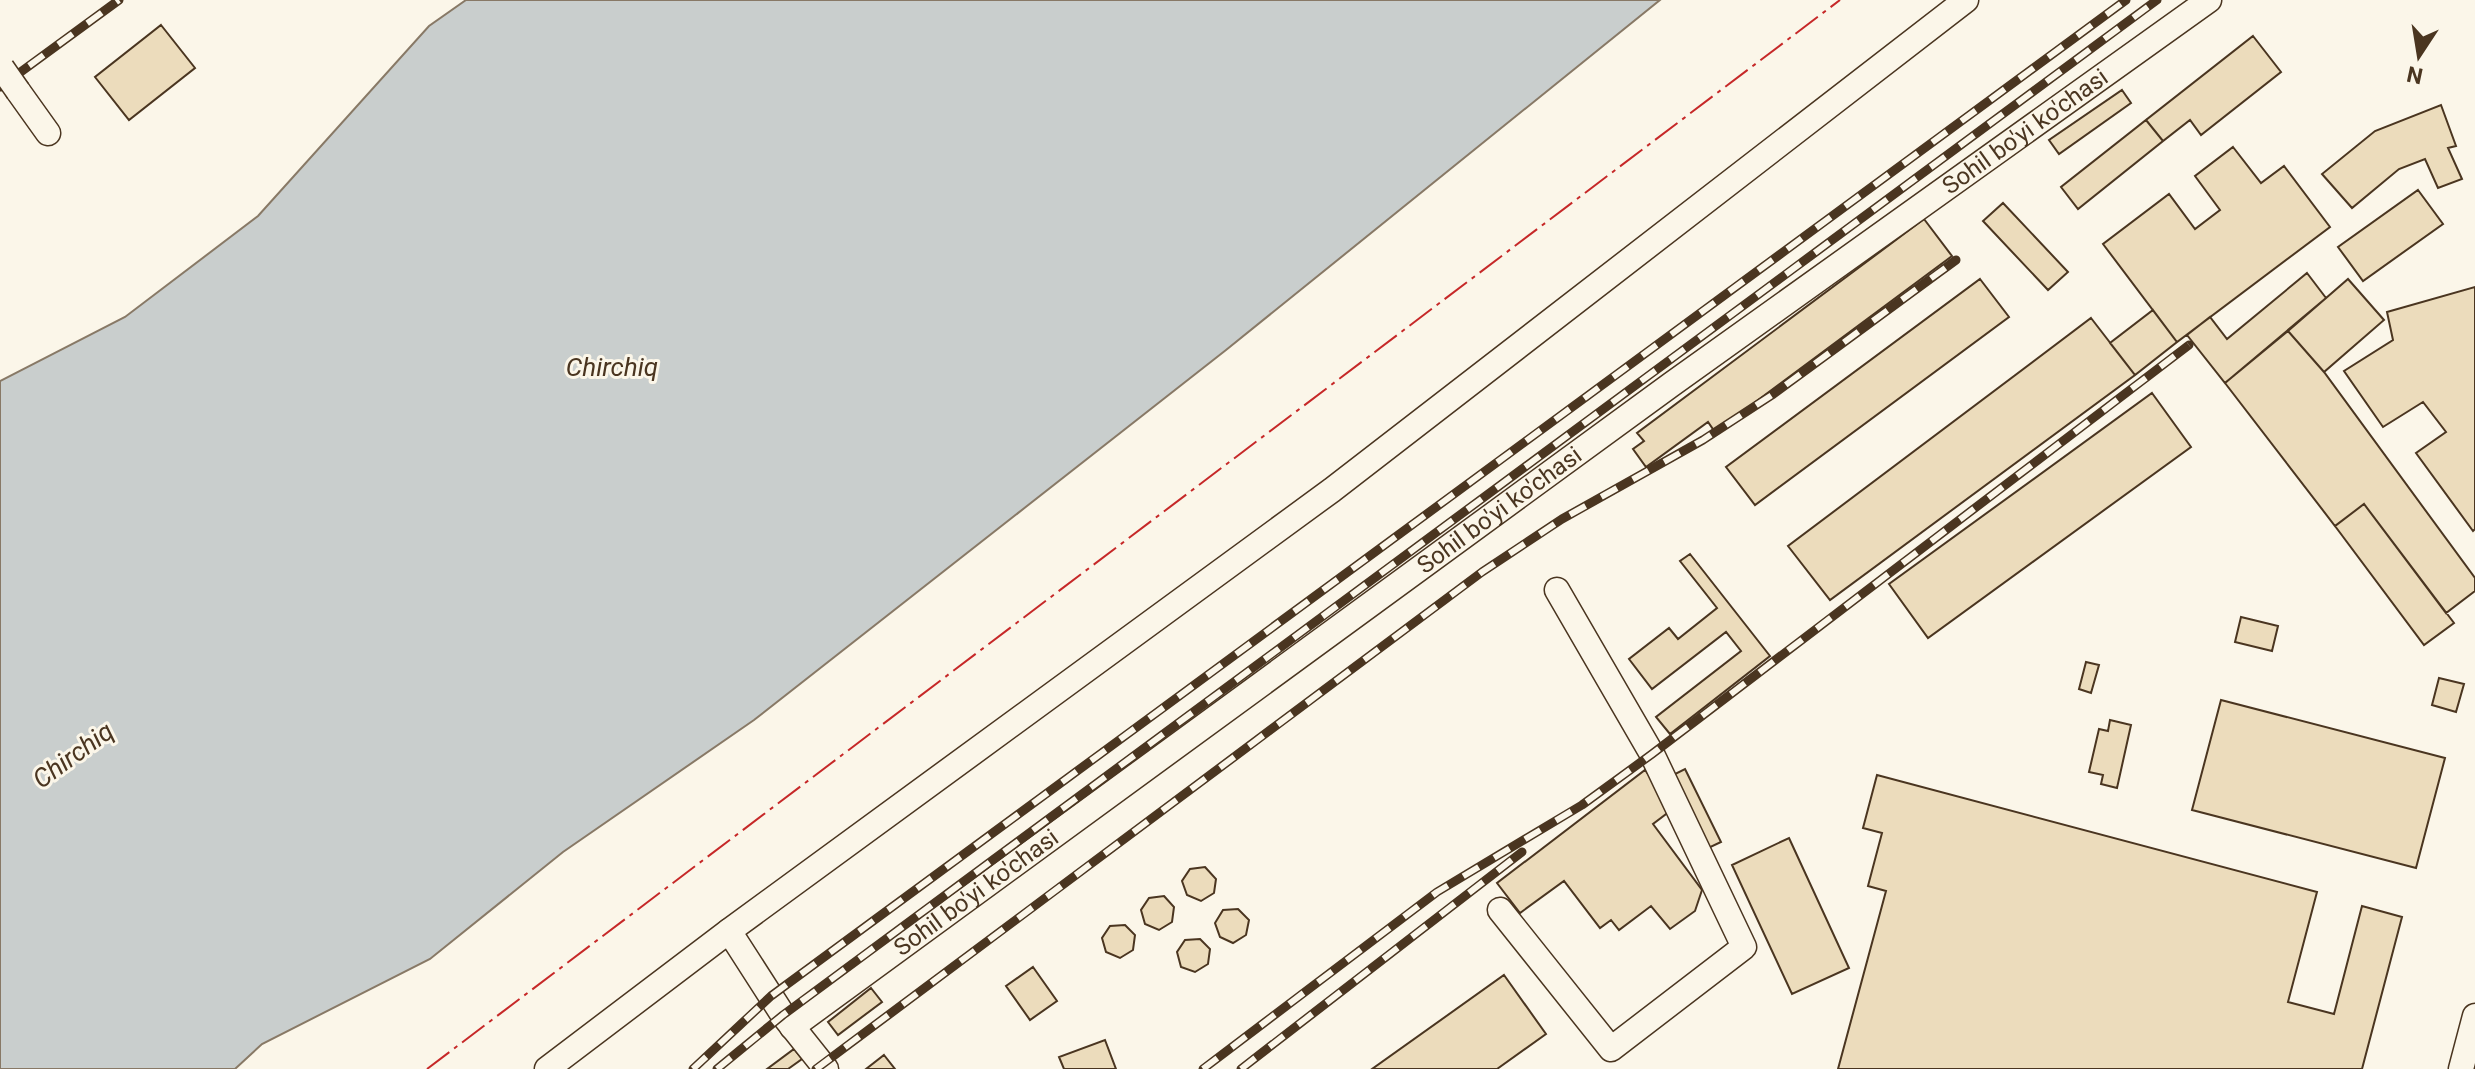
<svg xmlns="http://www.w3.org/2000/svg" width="2475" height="1069" viewBox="0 0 2475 1069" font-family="Roboto,sans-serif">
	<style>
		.water { fill: #c9cecd; stroke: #887966; stroke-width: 2 }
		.building { fill: #ecdcbc; stroke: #4a3520; stroke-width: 2 }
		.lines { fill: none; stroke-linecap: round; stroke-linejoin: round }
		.minor-casing { stroke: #4a3520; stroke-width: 27 }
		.minor { stroke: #fbf6e9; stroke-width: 24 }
		.rail-casing { stroke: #4a3520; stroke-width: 9 }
		.rail { stroke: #fbf6e9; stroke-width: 6; stroke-dasharray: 18; stroke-linecap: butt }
		.minor-bridge-casing { stroke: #4a3520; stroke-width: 27; stroke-linecap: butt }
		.minor-bridge { stroke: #fbf6e9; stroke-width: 24 }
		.power { stroke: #c62828; stroke-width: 2; stroke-dasharray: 28 6 4 6; stroke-linecap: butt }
		.labels { text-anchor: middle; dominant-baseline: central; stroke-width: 6; stroke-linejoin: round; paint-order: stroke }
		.street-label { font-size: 24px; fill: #4a3520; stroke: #fbf6e9 }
		.water-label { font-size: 26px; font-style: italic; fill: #4a3520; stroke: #fbf6e9 }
	</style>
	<rect width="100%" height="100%" fill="#fbf6e9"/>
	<!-- water -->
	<path class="water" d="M466,0H1660L1226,350L754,720L563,852L430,959L262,1044L235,1069H0V381L125,317L258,216L429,26Z"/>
	<!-- building -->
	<path class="building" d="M161,25L195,68L129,120L95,77Z
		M2253,36L2281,72L2201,135L2190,120L2163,141L2146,120Z
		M2122,90L2131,103L2059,154L2049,140Z
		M2441,105L2456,146L2448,148L2462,179L2438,188L2425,159L2399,169L2352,208L2322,174L2375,131Z
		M2146,120L2163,141L2078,209L2061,187Z
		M2233,147L2261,183L2284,166L2330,227L2177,342L2103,244L2169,194L2195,229L2220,210L2195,176Z
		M2418,190L2443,224L2363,281L2338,247Z
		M2003,203L2068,272L2048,290L1983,221Z
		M1924,219L1952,256L1715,432L1708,422L1646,467L1633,449L1644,441L1637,433Z
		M2307,273L2326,298L2225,383L2187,335L2210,317L2227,339Z
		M1980,279L2009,317L1755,505L1726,467Z
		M2348,279L2384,320L2324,372L2288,331Z
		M2475,287V529L2473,531L2416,453L2446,432L2423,402L2383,427L2344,371L2393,340L2387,312Z
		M2153,310L2177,342L2135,375L2110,343Z
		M2091,318L2135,375L1830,600L1788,546Z
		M2288,331L2324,372L2475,578V591L2446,613L2364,504L2335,526L2225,383Z
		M2152,393L2191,447L1928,638L1889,584Z
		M2364,504L2454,623L2424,645L2335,526Z
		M1690,554L1770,656L1670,734L1656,717L1741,651L1726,632L1652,689L1629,659L1669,628L1678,639L1717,608L1680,561Z
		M2241,617L2278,626L2272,651L2235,642Z
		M2086,662L2099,665L2091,693L2079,689Z
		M2439,678L2464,684L2456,712L2432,705Z
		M2221,700L2445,758L2416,868L2192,810Z
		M2110,720L2131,725L2117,788L2101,784L2103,775L2089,772L2099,729L2108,731Z
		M1685,769L1721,842L1702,851L1667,778Z
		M1645,770L1674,808L1653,824L1702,890L1695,911L1670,929L1651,906L1619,930L1611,920L1600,928L1564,881L1520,913L1497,883Z
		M1877,775L2317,892L2288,1002L2334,1014L2362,906L2402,917L2362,1069H1838L1886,891L1868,886L1882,833L1863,828Z
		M1789,838L1849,968L1792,994L1732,865Z
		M1205,867L1216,879L1214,893L1201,901L1187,895L1182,881L1190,869Z
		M1164,896L1174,907L1172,922L1159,930L1145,924L1141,910L1149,898Z
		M1238,909L1249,920L1246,935L1233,943L1220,937L1215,923L1223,910Z
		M1125,925L1135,935L1133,950L1120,958L1106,952L1102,938L1110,926Z
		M1200,939L1210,949L1208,964L1195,972L1181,967L1177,952L1185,940Z
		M1033,967L1057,1001L1030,1020L1006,986Z
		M1504,975L1546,1034L1497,1069H1372Z
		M871,988L882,1002L838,1035L828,1022Z
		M1105,1040L1116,1069H1064L1059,1057Z
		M794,1049L802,1059L788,1069H767Z
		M884,1055L895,1069H866Z"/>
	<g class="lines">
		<!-- minor casing -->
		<g class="minor-casing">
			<g id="minor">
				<path d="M18,91L48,133"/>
				<path d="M1500,910L1611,1049L1744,947L1652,754L1557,590"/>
				<path d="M729,931L783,1015L826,1069"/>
				<path id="s1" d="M792,1027L1672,384L2209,0"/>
				<path d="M547,1069L729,931L1332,490L1966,0"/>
				<path d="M2461,1069L2475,1016"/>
			</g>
		</g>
		<!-- minor -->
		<use href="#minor" class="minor"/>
		<!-- rail casing -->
		<g class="rail-casing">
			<path id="rail" d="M0,87L119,0
				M693,1069L771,996L2126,0
				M717,1069L783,1015L2157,0
				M816,1069L1482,572L1562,519L1703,440L1772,395L1956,260
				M1203,1069L1437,892L1582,805L1652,754L2189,345
				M1241,1069L1522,852"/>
		</g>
		<!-- rail -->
		<use href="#rail" class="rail"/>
		<!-- minor-bridge casing -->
		<g class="minor-bridge-casing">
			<path id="minor-bridge" d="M2,68L18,91"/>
		</g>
		<!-- minor-bridge -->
		<use href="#minor-bridge" class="minor-bridge"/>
		<!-- power -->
		<path class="power" d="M427,1069L1840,0"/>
	</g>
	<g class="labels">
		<!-- street labels -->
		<g class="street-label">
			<text stroke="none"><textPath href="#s1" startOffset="1524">Sohil bo'yi ko'chasi</textPath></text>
			<text stroke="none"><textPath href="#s1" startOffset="876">Sohil bo'yi ko'chasi</textPath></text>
			<text stroke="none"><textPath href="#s1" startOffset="228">Sohil bo'yi ko'chasi</textPath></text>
		</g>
		<!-- water labels -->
		<g class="water-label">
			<text x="612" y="367">Chirchiq</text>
			<text transform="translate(73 755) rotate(-36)">Chirchiq</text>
		</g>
	</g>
	<!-- north arrow -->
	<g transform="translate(2419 56) rotate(192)" stroke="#fbf6e9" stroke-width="6" paint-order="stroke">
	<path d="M0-6L14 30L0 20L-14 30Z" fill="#4a3520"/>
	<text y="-12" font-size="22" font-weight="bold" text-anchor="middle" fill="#4a3520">N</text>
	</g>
</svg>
